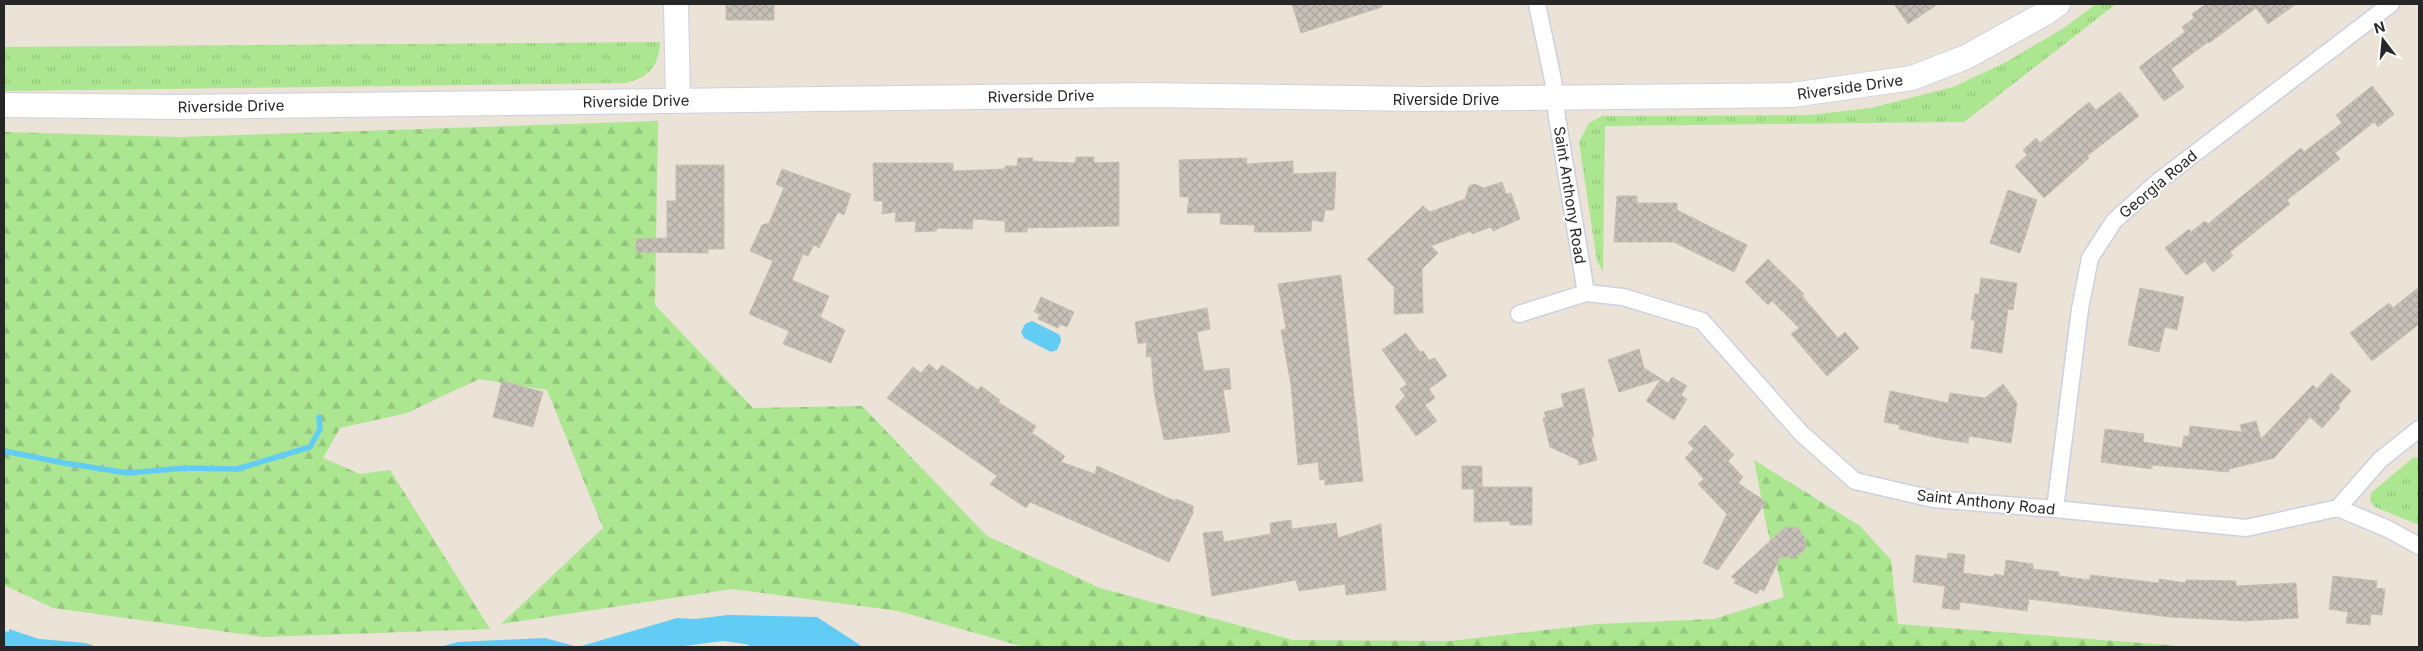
<svg xmlns="http://www.w3.org/2000/svg" width="2423" height="651" viewBox="0 0 2423 651" font-family="Inter,sans-serif">
	<style>
		.grass { fill: url(#grass-tufts) }
		.forest { fill: url(#forest-firs) }
		.water { fill: #62ccf5 }
		.lines { fill: none; stroke-linecap: round; stroke-linejoin: round }
		.stream { stroke: #62ccf5; stroke-width: 5.5 }
		.building { fill: url(#building-cross-hatch); stroke: #c6bfb1 }
		.street-casing { stroke: #cdd0e2; stroke-width: 19 }
		.secondary-casing { stroke: #cdd0e2; stroke-width: 26 }
		.street { stroke: #fff; stroke-width: 16 }
		.secondary { stroke: #fff; stroke-width: 24 }
		.labels { text-anchor: middle; dominant-baseline: central; stroke-width: 4; stroke-linejoin: round; paint-order: stroke }
		.street-label { font-size: 15px; fill: #272727; stroke: #fff }
	</style>
	<defs>
		<pattern id="grass-tufts" width="24" height="20" patternUnits="userSpaceOnUse" patternTransform="scale(1.25)"><rect width="24" height="20" fill="#ace690"/><path d="M3 7l-1-3M5 7V3M7 7l1-3M15 17l-1-3M17 17v-4M19 17l1-3" fill="none" stroke="#94c57c"/></pattern>
		<pattern id="forest-firs" width="22" height="20" patternUnits="userSpaceOnUse" patternTransform="scale(1.25)"><rect width="22" height="20" fill="#ace690"/><path d="M5 1l3.5 6h-7zM16 11l3.5 6h-7z" fill="#94c57c"/></pattern>
		<pattern id="building-cross-hatch" width="8" height="8" patternUnits="userSpaceOnUse" patternTransform="scale(1.25)"><rect width="8" height="8" fill="#c6c0b8"/><path d="M0 0l8 8M0 8l8-8" fill="none" stroke="#aaa59e"/></pattern>
	</defs>
	<rect width="100%" height="100%" fill="#ebe3d7"/>
	<!-- grass -->
	<path class="grass" d="M2096,4H2116L1964,122L1605,126L1603,272L1597,261L1579,142L1589,123L1602,116L1810,115L1871,108L1953,87L2006,62L2064,28Z
		M660,42C659,66 649,77 626,83L4,91V47Z
		M2414,457L2419,458V525L2375,507L2370,501L2371,493Z"/>
	<!-- forest -->
	<path class="forest" d="M658,121L655,305L753,408L862,406L987,536L1100,588L1293,640L1450,641L1597,624L1714,619L1784,597L1766,523L1754,460L1860,526L1891,560L1898,624L2192,647H1024L898,611L732,589L501,624L603,528L547,390L479,379L407,413L340,428L323,458L360,474L390,470L490,629L263,637L53,608L4,585V132L180,137Z"/>
	<!-- water -->
	<path class="water" d="M1032,321L1060,335L1061,341L1057,350L1051,352L1024,338L1021,332L1025,324Z
		M728,615L817,617L863,647H753L745,644L723,641L676,647H439L458,642L545,638L578,647L677,618L695,619Z
		M9,629L39,639L86,643L97,647H4V631L9,632Z"/>
	<g class="lines">
		<!-- stream -->
		<path class="stream" d="M4,451L64,463L128,473L185,468L237,469L310,447L320,429L319,417"/>
	</g>
	<!-- building -->
	<path class="building" d="M731,4H774V20H726V5Z
		M1292,4H1382V7L1301,33Z
		M1894,4H1938L1908,24Z
		M2206,4H2296L2268,24L2256,8L2209,43L2208,42L2171,69L2184,87L2164,101L2139,67L2185,32L2182,27L2194,18L2192,14Z
		M2372,86L2394,114L2378,127L2374,122L2335,153L2340,159L2287,200L2290,204L2230,252L2233,256L2213,272L2205,261L2186,275L2165,248L2189,229L2191,232L2205,221L2208,224L2301,148L2304,152L2342,123L2336,115Z
		M2120,92L2139,116L2087,156L2089,158L2044,198L2015,166L2027,155L2023,150L2036,138L2040,143L2089,102L2096,110Z
		M1076,157H1094V163L1119,162V226L1027,228V232H1005V221L973,219L972,229L937,228L936,231L915,232L916,221L895,222L896,212L882,214L883,201H874L873,163H953V171L1005,169V166H1017L1018,158H1033L1032,161L1075,163Z
		M1247,158L1246,164L1293,161V174L1336,172L1334,210H1325L1323,222L1312,220L1311,231L1287,232H1254L1255,225L1220,224L1221,213H1187L1189,197H1180L1179,160Z
		M676,165H724V249H708V253L636,252V239L667,238V201H676Z
		M782,169L851,194L844,215L838,212L819,248L814,245L808,256L803,254L792,280L829,296L820,317L845,330L831,363L783,344L789,331L749,314L773,261L750,251L762,225L769,223L784,188L776,184Z
		M1502,182L1506,194L1511,193L1520,219L1493,231L1491,227L1472,234L1471,231L1431,246L1438,253L1422,269L1423,313L1394,314V287L1367,259L1423,206L1430,212L1465,199L1469,186L1475,184L1484,188Z
		M2008,190L2037,200L2020,253L1990,243Z
		M1617,196H1637V203H1677V210L1747,245L1734,272L1674,242H1614Z
		M1768,259L1804,294L1802,296L1838,338L1845,332L1859,348L1827,376L1791,334L1799,328L1772,301L1768,305L1745,282Z
		M1341,275L1363,481L1325,485V479L1320,480L1318,462L1298,465L1291,385L1281,330L1286,329L1278,284Z
		M1981,278L2017,283L2013,310L2008,309L2002,353L1971,348L1975,320H1971L1975,294H1979Z
		M2419,287V324L2372,361L2350,333L2389,303L2393,308Z
		M2140,288L2184,297L2177,330L2165,327L2159,352L2128,345Z
		M1041,297L1074,312L1067,327L1060,324L1058,328L1038,319L1040,314L1034,312Z
		M1207,308L1210,329L1197,332L1204,371L1229,368L1231,389L1223,390L1230,432L1164,440L1154,392L1151,356L1146,357L1147,342L1138,344L1135,322Z
		M1406,333L1420,352L1423,351L1429,360L1435,358L1447,376L1429,389L1435,398L1425,405L1437,421L1416,436L1395,407L1405,396L1400,389L1407,384L1382,350Z
		M1639,349L1644,368L1668,383L1672,377L1687,386L1681,395L1687,399L1674,420L1646,401L1661,379L1619,392L1608,360Z
		M929,364L937,371L942,365L978,390L981,386L1000,400L998,402L1036,426L1032,433L1065,456L1061,462L1095,474L1097,466L1175,501L1176,499L1193,506V513L1169,562L1030,502L1026,508L990,484L997,476L887,398L913,367L921,373Z
		M2331,373L2351,391L2338,406L2340,408L2322,428L2310,417L2274,458L2229,469V472L2152,465V469L2101,462L2105,429L2144,434L2143,442L2182,448L2184,436H2189L2190,426L2242,432L2240,425L2256,421L2261,439L2313,385L2317,389Z
		M502,381L543,392L533,427L493,417Z
		M2003,384L2017,403L2011,443L1969,436L1968,443L1943,439L1899,429L1900,425L1884,422L1890,391L1948,403L1950,393L1985,398Z
		M1584,388L1594,437H1591L1597,460L1579,465L1578,460L1550,447L1543,418L1546,417L1544,412L1564,407L1561,394Z
		M1705,425L1734,455L1728,461L1743,477L1738,483L1766,502L1718,570L1703,563L1727,514L1698,484L1704,479L1685,458L1694,449L1688,443Z
		M1462,466H1482V487H1532V525H1510V521L1474,522V489H1462Z
		M1291,520L1292,529L1336,523L1338,538L1381,524L1386,590L1346,595L1345,584L1299,591L1296,580L1212,596L1203,533L1222,531L1224,542L1271,534L1270,523Z
		M1785,527L1798,528L1805,538V550L1796,557H1780L1764,591L1760,589L1757,594L1734,583L1736,579L1731,577Z
		M1948,553L1965,555L1963,573L1994,577V574L2004,576L2006,560L2033,564V569L2059,572V576L2090,580V575L2159,583V579L2186,583V580L2236,581V586L2296,583L2298,618L2246,621L2170,617L2029,599L2027,611L1960,602L1959,610L1942,608L1945,586L1913,582L1916,555L1947,559Z
		M2333,576L2377,581L2376,588L2385,589L2382,615L2371,614L2370,625L2346,623L2348,612L2329,609Z"/>
	<g class="lines">
		<!-- street casing -->
		<g class="street-casing">
			<path id="street" d="M1537,4L1553,80L1557,117L1586,293L1623,297L1702,321L1801,433L1855,481L1933,499L2055,509L2246,528L2338,508L2380,460L2419,429
				M1519,314L1586,293
				M2338,508L2388,529L2419,546
				M2055,509L2080,309L2090,258L2114,221L2160,180L2391,4"/>
		</g>
		<!-- secondary casing -->
		<g class="secondary-casing">
			<path id="secondary" d="M676,4L678,101
				M4,105L178,107L1145,95L1424,99L1792,95L1912,78L1966,57L2044,14L2058,4"/>
		</g>
		<!-- street -->
		<use href="#street" class="street"/>
		<!-- secondary -->
		<use href="#secondary" class="secondary"/>
	</g>
	<g class="labels">
		<!-- street labels -->
		<g class="street-label">
			<text transform="translate(1850 87) rotate(-8)">Riverside Drive</text>
			<text transform="translate(1041 96) rotate(-1)">Riverside Drive</text>
			<text x="1446" y="99">Riverside Drive</text>
			<text transform="translate(636 101) rotate(-1)">Riverside Drive</text>
			<text transform="translate(231 106) rotate(-1)">Riverside Drive</text>
			<text transform="translate(2158 184) rotate(-40)">Georgia Road</text>
			<text transform="translate(1570 195) rotate(81)">Saint Anthony Road</text>
			<text transform="translate(1986 502) rotate(6)">Saint Anthony Road</text>
		</g>
	</g>
	<!-- border -->
	<rect width="2423" height="651" fill="none" stroke="#272727" stroke-width="10"/>
	<!-- north arrow -->
	<g transform="translate(2383 40) rotate(344)" stroke="#ffffff" stroke-width="4" paint-order="stroke">
	<path d="M0-4L9 19L0 12L-9 19Z" fill="#272727"/>
	<text y="-8" font-size="14" font-weight="bold" text-anchor="middle" fill="#272727">N</text>
	</g>
</svg>
